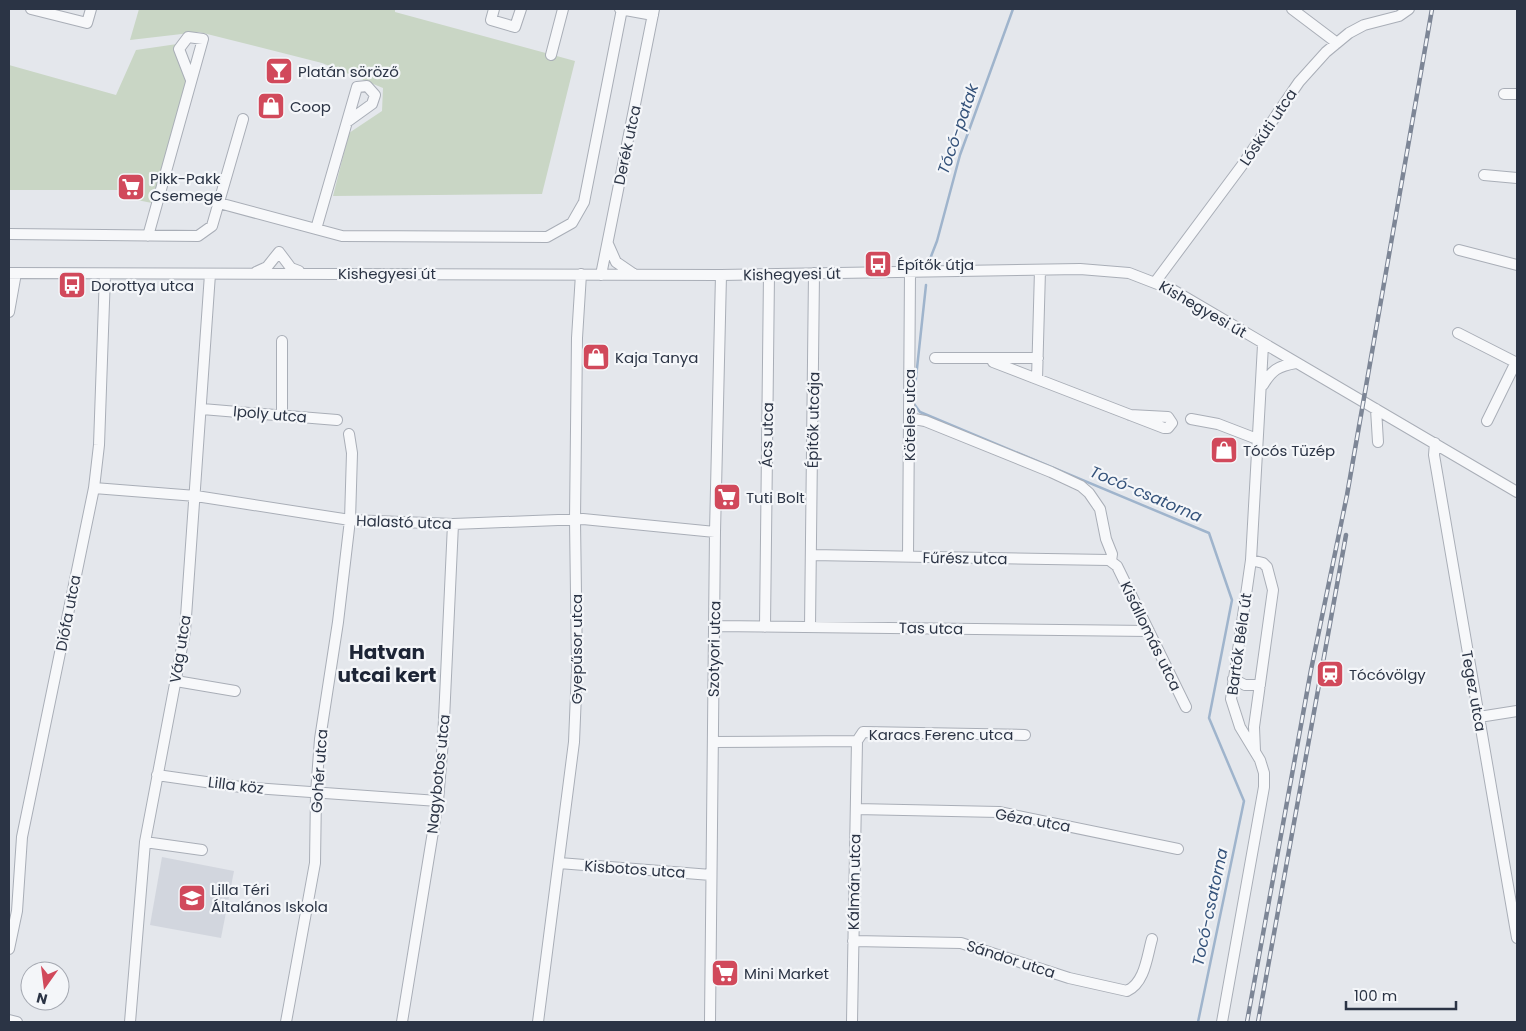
<svg xmlns="http://www.w3.org/2000/svg" width="1526" height="1031" viewBox="0 0 1526 1031" font-family="Poppins,sans-serif">
	<style>
		.built { fill: #d2d6de }
		.green { fill: #c9d6c5 }
		.lines { fill: none; stroke-linecap: round; stroke-linejoin: round }
		.stream { stroke: #9fb4cc; stroke-width: 2.5 }
		.minor-casing { stroke: #a9aeb7; stroke-width: 12 }
		.minor { stroke: #f7f8fa; stroke-width: 10 }
		.rail-casing { stroke: #7d8696; stroke-width: 4.5 }
		.rail { stroke: #f4f6f9; stroke-width: 2.5; stroke-dasharray: 8; stroke-linecap: butt }
		.labels { text-anchor: middle; dominant-baseline: central; stroke-width: 4.5; stroke-linejoin: round; paint-order: stroke }
		.poi-label { font-size: 15px; fill: #2b3445; stroke: #f4f6f9; text-anchor: start }
		.street-label { font-size: 15px; fill: #2b3445; stroke: #f4f6f9 }
		.water-label { font-size: 16px; font-style: italic; fill: #34527a; stroke: #f4f6f9 }
		.district-label { font-size: 20px; font-weight: bold; fill: #1d2536; stroke: #f4f6f9 }
	</style>
	<rect width="100%" height="100%" fill="#e4e7ec"/>
	<!-- built -->
	<path class="built" d="M162,857L234,871L221,938L150,925Z"/>
	<!-- green -->
	<path class="green" d="M139,9H395V12L575,61L542,194L333,196L349,133L382,111L383,88L322,63L199,32L130,40Z
		M184,43L179,49L191,80L157,204L137,200L134,190H9V65L116,95L136,50Z"/>
	<g class="lines">
		<!-- stream -->
		<path class="stream" d="M930,259L937,241L960,155L1013,9
			M914,396L926,285
			M914,404L920,412L1209,533L1232,600L1209,718L1244,801L1198,1022"/>
		<!-- minor casing -->
		<g class="minor-casing">
			<path id="minor" d="M31,9L87,23L91,9
				M494,9L491,20L515,27L521,9
				M620,9L653,15
				M1292,9L1337,43
				M551,55L563,9
				M1504,94H1517
				M1484,175L1517,178
				M219,203L342,236L547,237L572,223L584,202L622,9
				M316,229L357,87L367,86L375,95L372,104L347,122
				M9,234L198,236L212,226L243,119
				M148,236C166,170 185,105 203,39L188,37L179,49L191,80
				M608,244L616,262L635,275
				M1459,250L1517,265
				M1040,270L1037,379L1164,428H1168L1172,423L1168,417L1130,415
				M256,272L267,267L279,252L291,268L299,271
				M9,273L721,275L1080,269L1129,273L1173,290L1517,492
				M601,275L654,9
				M1156,281L1243,164L1299,82L1326,52L1349,33L1364,25L1399,16L1409,9
				M9,312L16,273
				M1458,333L1517,363
				M282,341V415
				M935,358H1038
				M993,362L1037,379
				M1263,385C1272,370 1278,366 1296,363
				M202,409L337,420
				M1376,409L1378,442
				M909,418L925,421L1051,472L1081,486L1089,493L1100,509L1106,539L1112,554L1111,561
				M1191,419L1218,424L1257,439
				M1487,421L1516,362
				M1435,443L1434,455L1517,938
				M94,488L196,496L350,520L453,524L583,519L715,532
				M811,555L1109,560L1117,566L1186,707
				M908,557L910,273
				M1251,560L1263,563L1267,567L1273,590L1254,727L1255,751
				M714,626L1149,631
				M765,627L769,274
				M810,627L814,273
				M1233,679L1245,685H1260
				M176,681L235,691
				M1479,717L1517,711
				M713,742L857,741
				M157,775L241,787L438,801
				M856,809L999,812L1178,849
				M145,842L202,850
				M559,863L711,875
				M853,941L961,943L1069,978L1127,991C1145,983 1147,956 1152,939
				M9,949L17,911L22,837L94,488L99,445L105,274
				M9,1020L17,1022
				M130,1022L145,842L185,631L210,274
				M286,1022L315,863L316,793L320,739L338,622L350,520L352,453L349,434
				M402,1022L438,801L443,741L453,524
				M538,1022L574,742L577,669L575,520L577,338L581,274
				M710,1022L715,532L721,275
				M852,1022L857,741L863,732L1025,735
				M1222,1022L1264,787V773L1260,760L1240,727L1231,699L1251,560L1263,345"/>
		</g>
		<!-- minor -->
		<use href="#minor" class="minor"/>
		<!-- rail casing -->
		<g class="rail-casing">
			<path id="rail" d="M1247,1022L1311,670L1347,495L1432,9
				M1258,1022L1346,535"/>
		</g>
		<!-- rail -->
		<use href="#rail" class="rail"/>
	</g>
	<!-- icons -->
	<defs>
		<g id="bar-square" transform="scale(1.4375)"><rect x="-9" y="-9" width="18" height="18" rx="4" fill="#d1495b" stroke="#f4f6f9"/><path d="M-6-5H6L.8 .8V4.5H3.5V6h-7V4.5H-.8V.8Z" fill="#fff"/></g>
		<g id="shop-square" transform="scale(1.4375)"><rect x="-9" y="-9" width="18" height="18" rx="4" fill="#d1495b" stroke="#f4f6f9"/><path d="M-5-2.5h2.3a2.7 3.5 0 0 1 5.4 0H5L5.5 6h-11ZM-1.5-2.5h3a1.5 2.3 0 0 0-3 0Z" fill="#fff"/></g>
		<g id="supermarket-square" transform="scale(1.4375)"><rect x="-9" y="-9" width="18" height="18" rx="4" fill="#d1495b" stroke="#f4f6f9"/><path d="M-6-5.5h2.5l.6 2H6L4.5 2H-2.5L-4.4-4H-6ZM-1.5 3.2a1.3 1.3 0 1 0 .1 0ZM3 3.2a1.3 1.3 0 1 0 .1 0Z" fill="#fff"/></g>
		<g id="bus-square" transform="scale(1.4375)"><rect x="-9" y="-9" width="18" height="18" rx="4" fill="#d1495b" stroke="#f4f6f9"/><path d="M-5-6H5V4H4V6H2V4H-2V6H-4V4H-5ZM-3.5-4V0h7V-4ZM-3.5 1.2v1.5H-2V1.2ZM2 1.2v1.5H3.5V1.2Z" fill="#fff"/></g>
		<g id="station-square" transform="scale(1.4375)"><rect x="-9" y="-9" width="18" height="18" rx="4" fill="#d1495b" stroke="#f4f6f9"/><path d="M-3-6H3Q5-6 5-4V2Q5 4 3 4L4.5 6H3L1.5 4h-3L-3 6H-4.5L-3 4Q-5 4-5 2V-4Q-5-6-3-6ZM-3.5-4v3h7v-3ZM-3.5 1v1.5H-2V1ZM2 1v1.5H3.5V1Z" fill="#fff"/></g>
		<g id="school-square" transform="scale(1.4375)"><rect x="-9" y="-9" width="18" height="18" rx="4" fill="#d1495b" stroke="#f4f6f9"/><path d="M0-5L7-2L0 1L-7-2ZM-4 1L0 2.5L4 1V4Q0 6-4 4Z" fill="#fff"/></g>
	</defs>
	<g fill-rule="evenodd">
		<use href="#bar-square" x="279" y="71"/>
		<use href="#shop-square" x="271" y="106"/>
		<use href="#supermarket-square" x="131" y="187"/>
		<use href="#bus-square" x="878" y="264"/>
		<use href="#bus-square" x="72" y="285"/>
		<use href="#shop-square" x="596" y="357"/>
		<use href="#shop-square" x="1224" y="450"/>
		<use href="#supermarket-square" x="727" y="497"/>
		<use href="#station-square" x="1330" y="674"/>
		<use href="#school-square" x="192" y="898"/>
		<use href="#supermarket-square" x="725" y="973"/>
	</g>
	<g class="labels">
		<!-- poi labels -->
		<g class="poi-label">
			<text x="298" y="71">Platán söröző</text>
			<text x="290" y="106">Coop</text>
			<text x="150" y="178">Pikk-Pakk<tspan x="150" dy="17">Csemege</tspan></text>
			<text x="897" y="264">Építők útja</text>
			<text x="91" y="285">Dorottya utca</text>
			<text x="615" y="357">Kaja Tanya</text>
			<text x="1243" y="450">Tócós Tüzép</text>
			<text x="746" y="497">Tuti Bolt</text>
			<text x="1349" y="674">Tócóvölgy</text>
			<text x="211" y="889">Lilla Téri<tspan x="211" dy="17">Általános Iskola</tspan></text>
			<text x="744" y="973">Mini Market</text>
		</g>
		<!-- street labels -->
		<g class="street-label">
			<text transform="translate(1268 127) rotate(-56)">Lóskúti utca</text>
			<text transform="translate(627 145) rotate(-78)">Derék utca</text>
			<text x="387" y="273">Kishegyesi út</text>
			<text transform="translate(792 274) rotate(-1)">Kishegyesi út</text>
			<text transform="translate(1203 309) rotate(30)">Kishegyesi út</text>
			<text transform="translate(270 414) rotate(5)">Ipoly utca</text>
			<text transform="translate(909 415) rotate(-90)">Köteles utca</text>
			<text transform="translate(813 420) rotate(-89)">Építők utcája</text>
			<text transform="translate(767 435) rotate(-89)">Ács utca</text>
			<text transform="translate(404 522) rotate(2)">Halastó utca</text>
			<text transform="translate(965 558) rotate(1)">Fűrész utca</text>
			<text transform="translate(68 613) rotate(-79)">Diófa utca</text>
			<text transform="translate(931 628) rotate(1)">Tas utca</text>
			<text transform="translate(1151 636) rotate(64)">Kisállomás utca</text>
			<text transform="translate(1239 644) rotate(-82)">Bartók Béla út</text>
			<text transform="translate(180 649) rotate(-81)">Vág utca</text>
			<text transform="translate(576 649) rotate(-90)">Gyepűsor utca</text>
			<text transform="translate(714 649) rotate(-89)">Szotyori utca</text>
			<text transform="translate(1474 691) rotate(80)">Tegez utca</text>
			<text x="941" y="734">Karacs Ferenc utca</text>
			<text transform="translate(319 771) rotate(-86)">Gohér utca</text>
			<text transform="translate(438 774) rotate(-84)">Nagybotos utca</text>
			<text transform="translate(236 785) rotate(7)">Lilla köz</text>
			<text transform="translate(1033 820) rotate(10)">Géza utca</text>
			<text transform="translate(635 869) rotate(4)">Kisbotos utca</text>
			<text transform="translate(854 882) rotate(-89)">Kálmán utca</text>
			<text transform="translate(1011 959) rotate(18)">Sándor utca</text>
		</g>
		<!-- water labels -->
		<g class="water-label">
			<text transform="translate(958 129) rotate(-71)">Tócó-patak</text>
			<text transform="translate(1146 494) rotate(23)">Tocó-csatorna</text>
			<text transform="translate(1210 907) rotate(-78)">Tocó-csatorna</text>
		</g>
		<!-- district labels -->
		<g class="district-label">
			<text x="387" y="652">Hatvan<tspan x="387" dy="23">utcai kert</tspan></text>
		</g>
	</g>
	<!-- border -->
	<rect width="1526" height="1031" fill="none" stroke="#2b3445" stroke-width="20"/>
	<!-- north arrow -->
	<g transform="translate(45 986) rotate(194)"><circle r="24" fill="#f4f6f9" stroke="#a4a8b1"/>
	<path d="M0-4L9 19L0 12L-9 19Z" fill="#d1495b"/>
	<text y="-8" font-size="14" font-weight="bold" text-anchor="middle" fill="#2b3445">N</text>
	</g>
	<!-- scale -->
	<path d="M1346 1001v8h110v-8" fill="none" stroke="#2b3445" stroke-width="2.5"/>
	<text x="1354" y="1001" font-size="15" fill="#2b3445" stroke="#f4f6f9" stroke-width="4" paint-order="stroke">100 m</text>
</svg>
